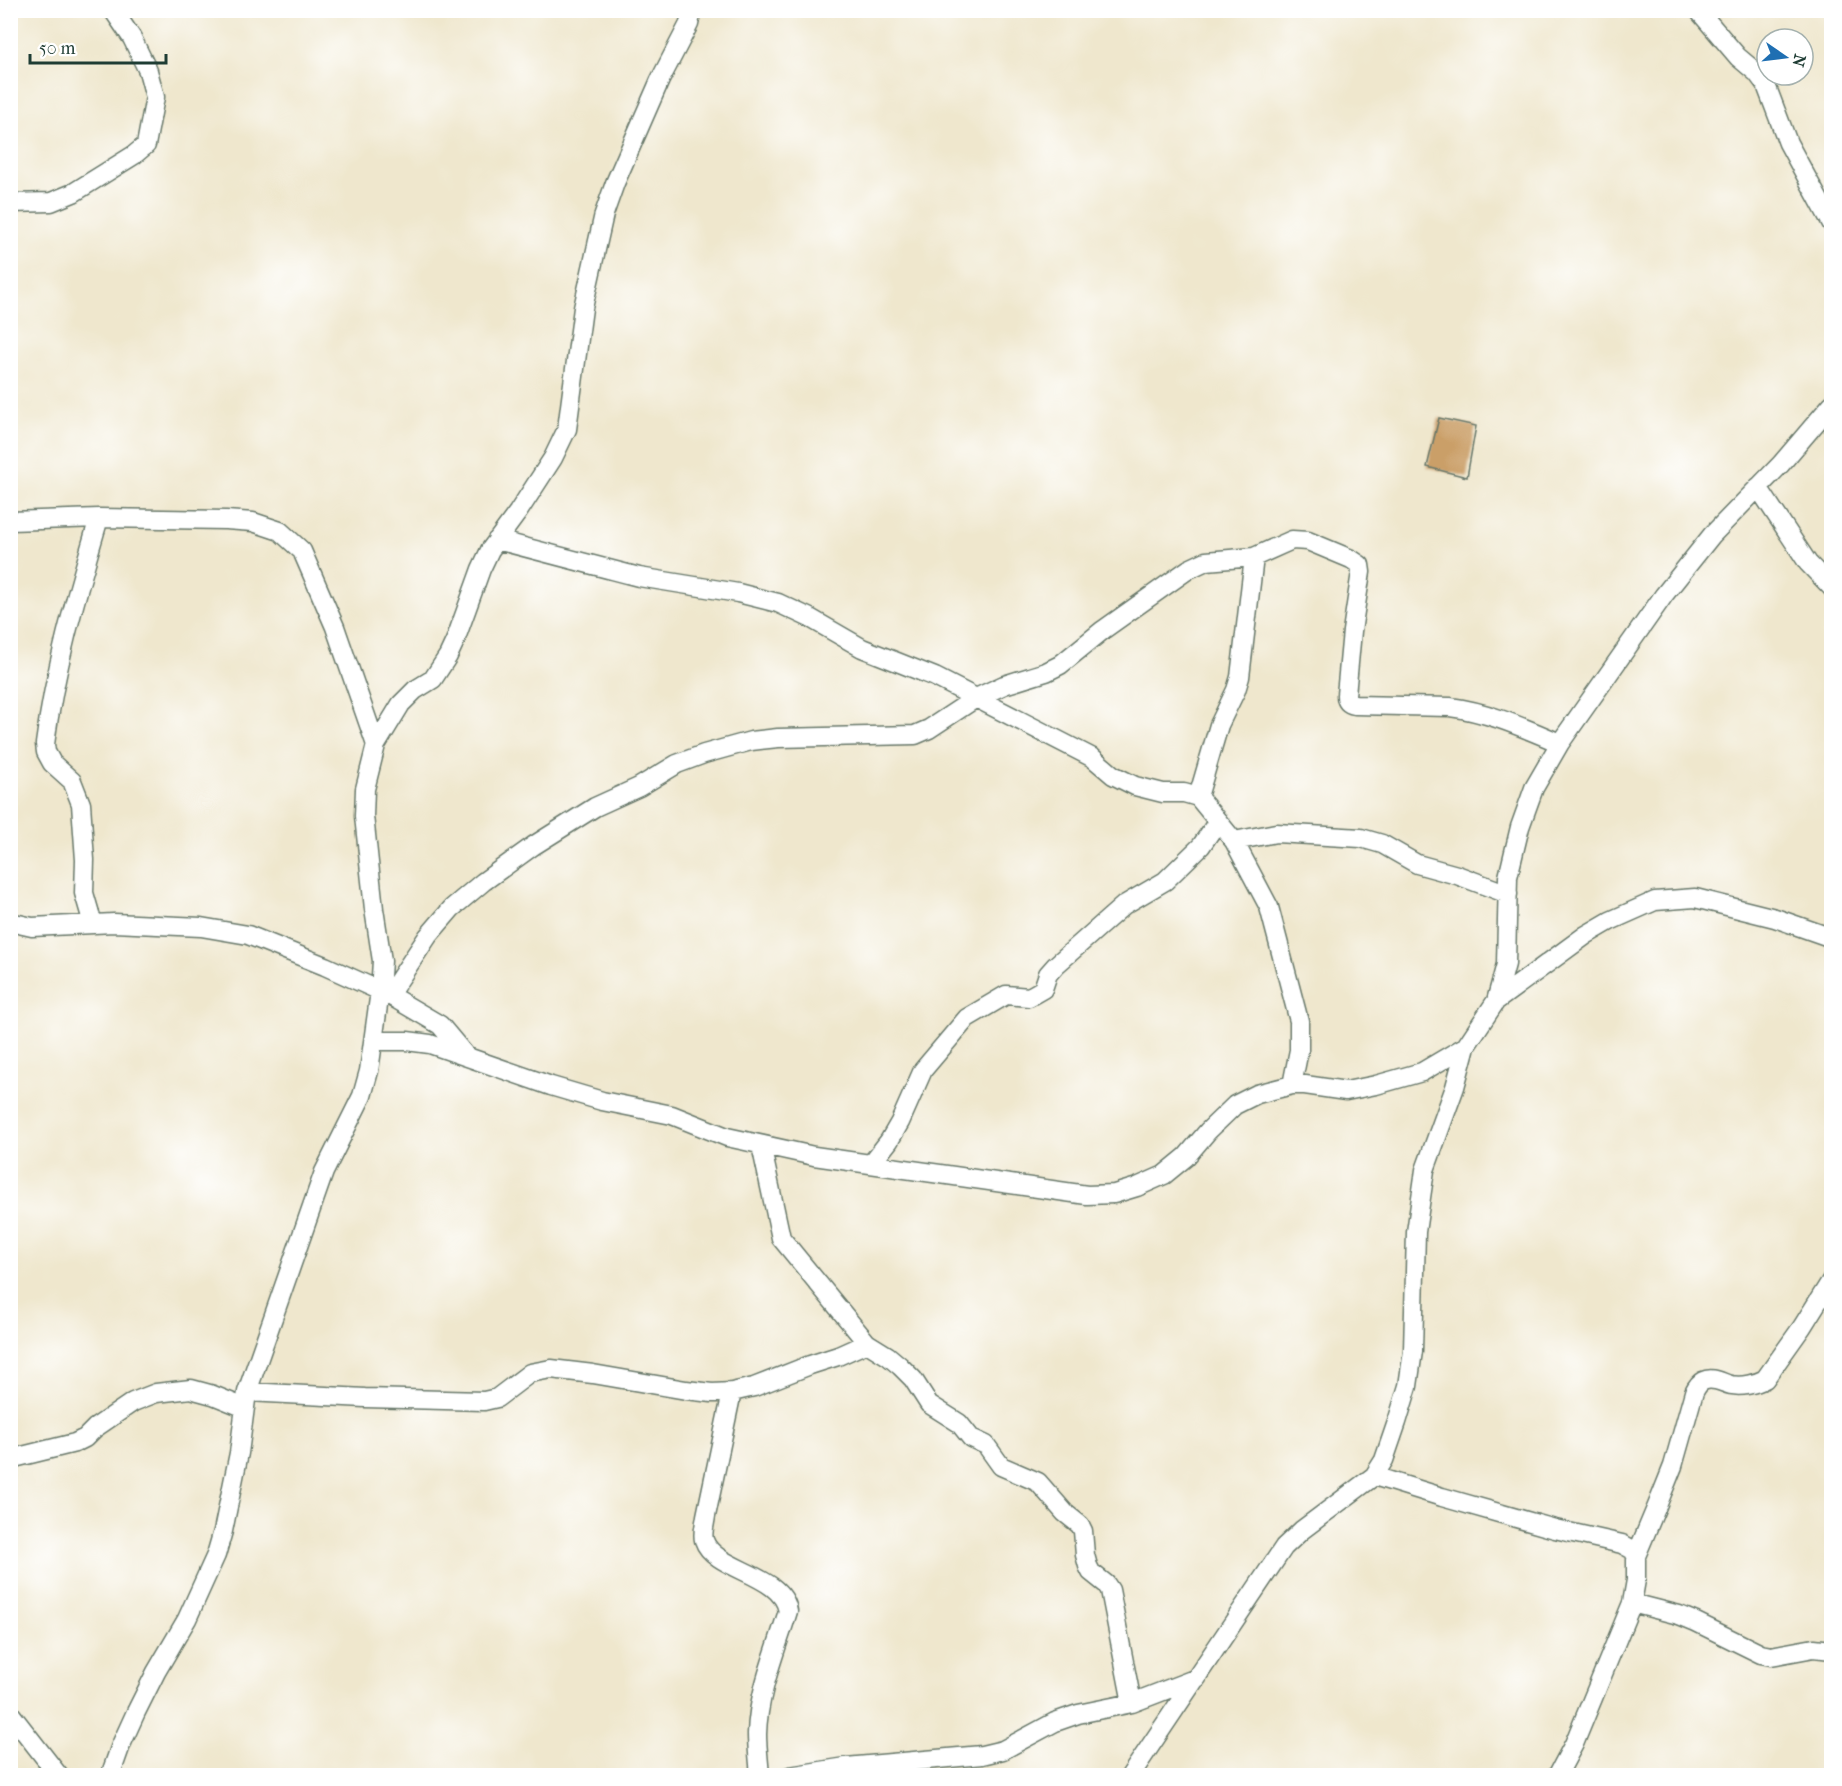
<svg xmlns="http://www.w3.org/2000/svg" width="1842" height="1786" viewBox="0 0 1842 1786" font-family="'IM FELL French Canon',serif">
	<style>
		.building { fill: #ca9f68 }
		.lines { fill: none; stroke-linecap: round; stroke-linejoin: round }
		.street-casing { stroke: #68786a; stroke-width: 21 }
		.street { stroke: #fff; stroke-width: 18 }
	</style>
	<rect width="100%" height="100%" fill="#fff"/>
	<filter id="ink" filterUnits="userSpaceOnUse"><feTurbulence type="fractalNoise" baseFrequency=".0167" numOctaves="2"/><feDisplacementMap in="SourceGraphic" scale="12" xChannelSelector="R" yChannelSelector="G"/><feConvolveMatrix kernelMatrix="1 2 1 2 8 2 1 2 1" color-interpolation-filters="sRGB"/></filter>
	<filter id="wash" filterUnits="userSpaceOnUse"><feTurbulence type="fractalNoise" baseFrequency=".008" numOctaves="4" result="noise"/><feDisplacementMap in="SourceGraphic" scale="24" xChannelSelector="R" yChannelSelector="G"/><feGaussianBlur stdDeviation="1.35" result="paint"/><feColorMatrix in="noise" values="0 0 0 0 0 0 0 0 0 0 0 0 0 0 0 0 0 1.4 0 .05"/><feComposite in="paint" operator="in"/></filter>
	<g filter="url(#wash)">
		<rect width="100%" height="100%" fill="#efe7cd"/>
		<g id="blocks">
			<!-- building -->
			<path class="building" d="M1439,418L1476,426L1467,477L1427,467Z"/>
		</g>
	</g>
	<g filter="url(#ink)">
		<use href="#blocks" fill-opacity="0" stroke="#68786a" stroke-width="1.5"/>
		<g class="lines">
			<!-- street casing -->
			<g class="street-casing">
				<path id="street" d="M1698,10L1738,57L1757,73L1766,85L1788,143L1832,224
					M10,203L51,202L73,193L134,155L146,145L155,97L148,71L132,38L113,10
					M1758,487L1808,563L1832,588
					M10,521L99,518L226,520L253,522L280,531L302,551L335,627L376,745
					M497,540L639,577L738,593L778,603L810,618L862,648L935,677L1093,758L1113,775L1135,786L1163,793H1184L1198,797L1234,841L1269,907L1299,1021V1050L1292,1085
					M1198,797L1219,725L1236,690L1240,677L1254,557
					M1234,841L1276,833L1361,838L1382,844L1417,864L1457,875L1508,894
					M10,922L32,927L114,923L201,927L248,935L325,966L389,995L440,1025L466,1056
					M93,924L84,893L85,860L81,804L72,781L52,763L46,752L45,744C55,666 77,593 99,518
					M389,995L428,936L452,908L483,882L533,846L595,807L639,787L677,764L704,754L751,741L778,738L915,735L929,729L976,698L1004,685L1046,672L1060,665L1103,630L1189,569L1206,561L1254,557L1292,540L1308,541L1351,559L1360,565L1361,572L1352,631L1346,695C1346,702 1349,704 1355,705L1450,707C1489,712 1524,728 1560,743
					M1496,1001L1586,935L1610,921L1655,901L1695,898L1775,918L1832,938
					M374,1041H407L430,1044L551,1086L602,1101L672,1115L727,1137L814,1156L1087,1195L1114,1194L1137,1187L1164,1175L1186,1157L1208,1131L1235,1105L1257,1094L1292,1085H1305L1346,1091L1376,1085L1422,1072L1466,1046
					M761,1145L781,1238L867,1343L888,1356L900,1366L913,1379L929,1404L959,1423L971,1438L986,1445L1001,1466L1038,1482L1065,1513L1080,1525L1083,1531L1085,1555L1088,1566L1091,1572L1106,1584L1110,1590L1132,1703
					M871,1164L889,1141L900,1122L923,1070L967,1018L1006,995L1029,997L1043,989L1048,974L1056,965L1124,905L1165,881L1201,846L1218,821
					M247,1392L365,1398L484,1401L497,1398L530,1373L551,1369L593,1374L686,1390L712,1393L732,1392L754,1387L810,1365L838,1356L867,1343
					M732,1392L706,1516C705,1524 702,1533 704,1540C714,1571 782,1573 788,1611C776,1651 758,1692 757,1734C757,1747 759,1762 760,1776
					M10,1459L75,1443L85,1438L95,1428L133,1402L156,1393L191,1389L213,1395L245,1408
					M1374,1476L1442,1497L1555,1529L1622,1544L1633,1550L1636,1556V1580L1632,1603L1574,1744L1557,1776
					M1636,1556L1657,1506L1673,1466L1694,1392C1696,1388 1699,1383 1703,1381C1713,1376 1722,1383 1731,1385C1742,1387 1756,1384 1765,1379L1802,1327L1832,1279
					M1632,1603L1679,1615L1696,1622L1761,1654L1771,1656L1814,1648L1832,1650
					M10,1713L59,1776
					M110,1776L121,1745L136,1712L156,1672L187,1619L216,1555L223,1531L239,1453L247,1392L324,1172L362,1096L369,1071L380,991L382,961L374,909L364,816L365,789L376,745L401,704L415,690L433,679L448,656L455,641L481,569L490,550L518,512L553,458L567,429L583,308L604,214L615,183L660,80L689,24L692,10
					M789,1776L846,1767L982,1755L1003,1750L1055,1722L1078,1714L1132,1703L1197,1678
					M1130,1776L1284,1547L1302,1530L1374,1476L1384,1460L1397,1422L1408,1386L1413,1351L1416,1232L1425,1170L1455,1087L1466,1046L1496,1001L1506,964L1508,877L1520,827L1534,788L1560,743L1664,595L1712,535L1781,464L1832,404"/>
			</g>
			<!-- street -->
			<use href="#street" class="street"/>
		</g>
	</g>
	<!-- margin -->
	<rect width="1842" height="1786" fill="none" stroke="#fff" stroke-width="36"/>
	<!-- north arrow -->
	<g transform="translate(1785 57) rotate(104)"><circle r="28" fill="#ffffff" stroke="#a5b1ae" stroke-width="1.5"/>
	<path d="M0-4.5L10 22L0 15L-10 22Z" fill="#1f6fb2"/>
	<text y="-9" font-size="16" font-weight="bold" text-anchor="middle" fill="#1f3d34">N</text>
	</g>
	<!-- scale -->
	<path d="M30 54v9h136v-9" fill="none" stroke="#1f3d34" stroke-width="3"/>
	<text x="39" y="54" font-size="18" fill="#1f3d34" stroke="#ffffff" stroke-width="4.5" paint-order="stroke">50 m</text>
</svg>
